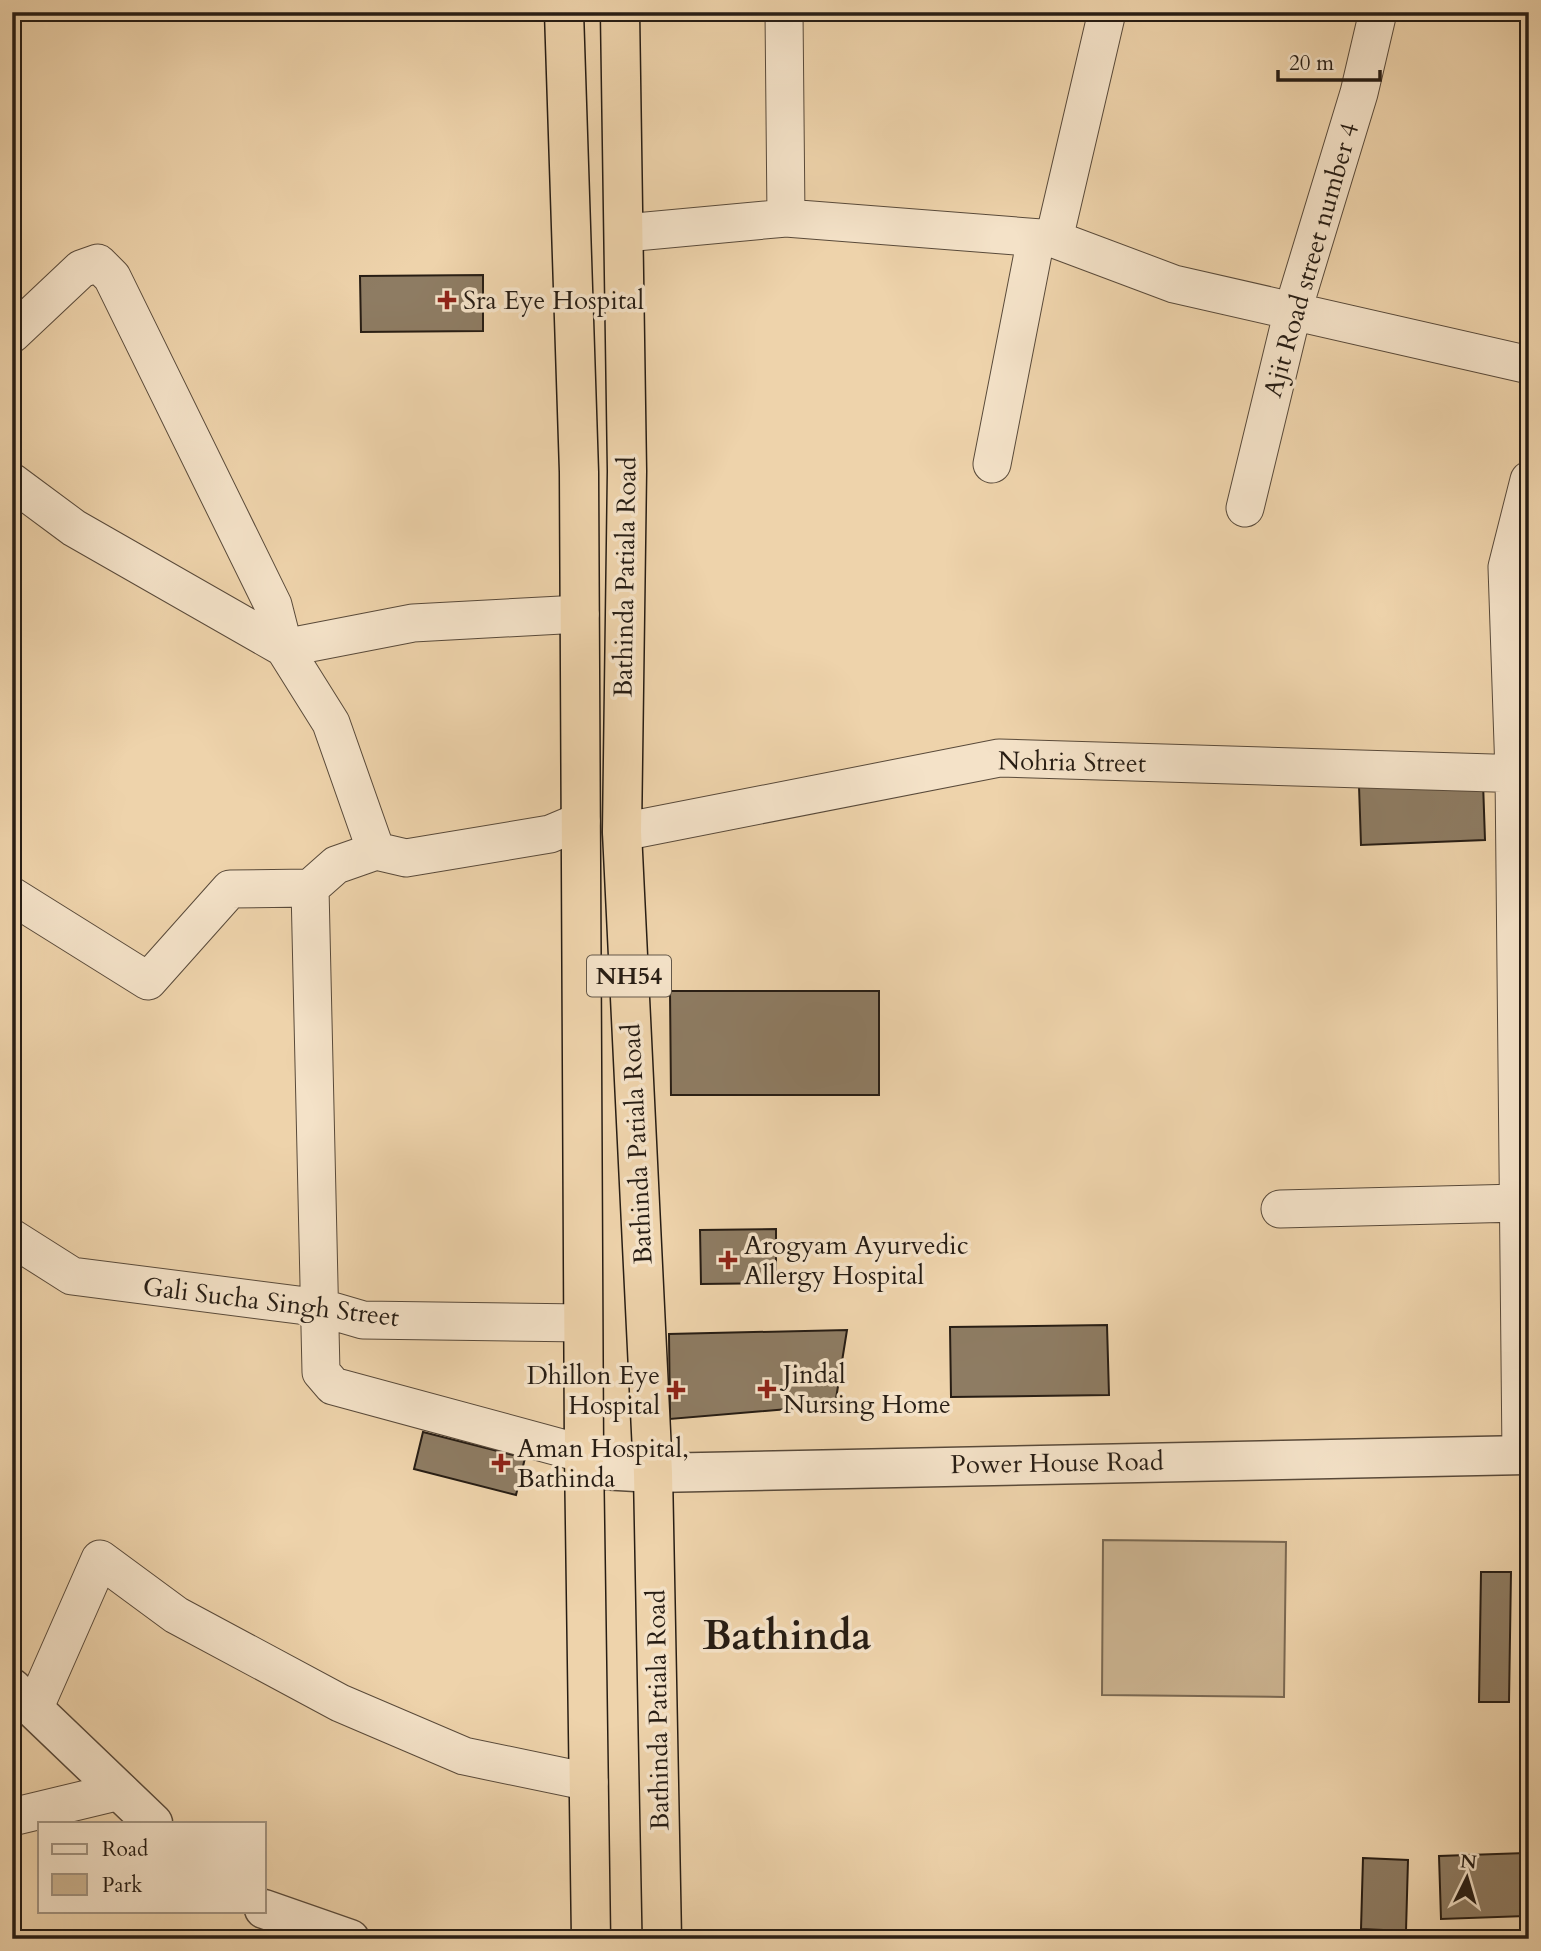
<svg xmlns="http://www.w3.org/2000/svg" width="1541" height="1951" viewBox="0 0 1541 1951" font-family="Cardo,serif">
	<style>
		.green { fill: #ccb491; stroke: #7a6852; stroke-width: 2 }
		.building { fill: #8e7c63; stroke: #271d14; stroke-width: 2 }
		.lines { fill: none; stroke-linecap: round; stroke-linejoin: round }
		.minor-casing { stroke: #594a3a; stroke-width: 39 }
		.tertiary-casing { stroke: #594a3a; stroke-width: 41 }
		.trunk-casing { stroke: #271d14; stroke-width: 41 }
		.minor { stroke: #f4e2c8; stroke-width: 37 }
		.tertiary { stroke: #f4e2c8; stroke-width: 38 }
		.trunk { stroke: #eed3ab; stroke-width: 38 }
		.poi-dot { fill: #8f2418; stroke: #f4e2c8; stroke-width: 2.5 }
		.labels { text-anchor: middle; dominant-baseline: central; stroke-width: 7; stroke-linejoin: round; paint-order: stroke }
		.shield { fill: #f4e2c8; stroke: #64584a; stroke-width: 2 }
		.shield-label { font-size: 24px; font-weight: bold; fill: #271d14 }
		.street-label { font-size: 26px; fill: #271d14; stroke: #f4e2c8 }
		.poi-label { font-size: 26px; fill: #271d14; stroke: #f4e2c8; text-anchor: start }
		.town-label { font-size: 40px; font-weight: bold; fill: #271d14; stroke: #f4e2c8 }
	</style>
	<rect width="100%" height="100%" fill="#eed3ab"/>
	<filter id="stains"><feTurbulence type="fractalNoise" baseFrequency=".00286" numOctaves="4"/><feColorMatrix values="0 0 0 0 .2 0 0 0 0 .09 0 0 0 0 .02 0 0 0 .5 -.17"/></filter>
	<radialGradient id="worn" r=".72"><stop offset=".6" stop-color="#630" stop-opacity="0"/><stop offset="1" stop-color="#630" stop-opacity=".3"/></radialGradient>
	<!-- green -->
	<path class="green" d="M1103,1540L1286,1542L1284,1697L1102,1695Z"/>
	<!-- building -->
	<path class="building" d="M483,275V331L361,332L360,276Z
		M1483,782L1485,840L1361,845L1359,786Z
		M670,991H879V1095H671Z
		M776,1229V1283L701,1284L700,1230Z
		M1107,1325L1109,1395L951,1397L950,1327Z
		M847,1330L835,1405L670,1419L669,1334Z
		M423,1432L525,1458L516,1495L414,1469Z
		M1481,1572H1511L1509,1702H1479Z
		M1529,1853V1916L1441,1919L1439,1856Z
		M1363,1858L1408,1860L1406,1931L1361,1929Z"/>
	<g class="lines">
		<!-- minor casing -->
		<g class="minor-casing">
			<path id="minor" d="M784,12L786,218
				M625,233L786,218L1054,239L1174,284L1529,365
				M1054,239L1107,12
				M12,334L81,269L98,263L112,277L273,605L284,648L331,723L376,851
				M992,464L1036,238
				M12,482L74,528L284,648L413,623L580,614
				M1245,508L1293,310L1359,93L1378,12
				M622,832L999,758L1529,774
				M310,888L321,1372L333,1386L584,1454
				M12,896L148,981L230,889L310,888L336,865L376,851L406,858L550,834L581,821
				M1280,1209L1519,1203
				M12,1238L72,1276L322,1308L363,1320L583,1323
				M1521,1455L1514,773L1507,567L1529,480
				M34,1709L100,1559L176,1615L340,1703L464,1756L589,1782
				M12,1817L120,1791"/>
		</g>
		<!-- tertiary casing -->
		<g class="tertiary-casing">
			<path id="tertiary" d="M585,1469L653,1473L1529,1455
				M12,1688L153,1823
				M264,1909L350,1939"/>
		</g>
		<!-- trunk casing -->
		<g class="trunk-casing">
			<path id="trunk" d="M564,12L579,472L584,1454L591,1939
				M620,12L627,471L622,832L653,1473L662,1939"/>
		</g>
		<!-- minor -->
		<use href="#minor" class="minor"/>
		<!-- tertiary -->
		<use href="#tertiary" class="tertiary"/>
		<!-- trunk -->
		<use href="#trunk" class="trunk"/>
	</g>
	<!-- markers -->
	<g class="poi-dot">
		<path d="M443.5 289.5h7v7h7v7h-7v7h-7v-7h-7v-7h7z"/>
		<path d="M724.5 1249.5h7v7h7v7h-7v7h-7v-7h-7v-7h7z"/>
		<path d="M763.5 1378.5h7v7h7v7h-7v7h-7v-7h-7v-7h7z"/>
		<path d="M672.5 1379.5h7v7h7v7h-7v7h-7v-7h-7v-7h7z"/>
		<path d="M497.5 1452.5h7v7h7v7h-7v7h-7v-7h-7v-7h7z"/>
	</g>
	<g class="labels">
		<!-- shield labels -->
		<rect class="shield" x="587" y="955.5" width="84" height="41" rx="5"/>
		<g class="shield-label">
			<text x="629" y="976">NH54</text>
		</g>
		<!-- street labels -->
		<g class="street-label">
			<text transform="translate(1311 260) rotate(-74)">Ajit Road street number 4</text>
			<text transform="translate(625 577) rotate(-89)">Bathinda Patiala Road</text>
			<text transform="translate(1072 762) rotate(1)">Nohria Street</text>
			<text transform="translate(637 1144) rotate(-93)">Bathinda Patiala Road</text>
			<text transform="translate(271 1302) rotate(7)">Gali Sucha Singh Street</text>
			<text transform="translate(1057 1463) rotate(-1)">Power House Road</text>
			<text transform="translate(658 1710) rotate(-91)">Bathinda Patiala Road</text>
		</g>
		<!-- poi labels -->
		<g class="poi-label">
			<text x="463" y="300">Sra Eye Hospital</text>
			<text x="744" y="1245">Arogyam Ayurvedic<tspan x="744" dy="30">Allergy Hospital</tspan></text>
			<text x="783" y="1374">Jindal<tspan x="783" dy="30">Nursing Home</tspan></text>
			<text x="660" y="1375" text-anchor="end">Dhillon Eye<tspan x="660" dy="30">Hospital</tspan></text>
			<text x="517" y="1448">Aman Hospital,<tspan x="517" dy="30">Bathinda</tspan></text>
		</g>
		<!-- town labels -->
		<g class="town-label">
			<text x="787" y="1636">Bathinda</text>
		</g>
	</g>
	<!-- margin -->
	<rect width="1541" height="1951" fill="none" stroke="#eed3ab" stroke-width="42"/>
	<rect x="14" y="14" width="1513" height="1923" fill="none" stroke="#271d14" stroke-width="3.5"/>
	<rect x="21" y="21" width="1499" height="1909" fill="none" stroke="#271d14" stroke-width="2"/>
	<!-- legend -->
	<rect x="38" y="1822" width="228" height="91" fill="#f4e2c8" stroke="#a29380" stroke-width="2"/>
	<rect x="52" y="1844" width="35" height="10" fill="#f4e2c8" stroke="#a29380" stroke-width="2"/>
	<text x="102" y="1856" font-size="21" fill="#271d14">Road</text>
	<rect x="52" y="1874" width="35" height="21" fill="#ccb491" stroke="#a29380" stroke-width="2"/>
	<text x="102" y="1892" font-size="21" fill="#271d14">Park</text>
	<!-- north arrow -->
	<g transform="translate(1467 1878) rotate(5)" stroke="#f4e2c8" stroke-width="5" paint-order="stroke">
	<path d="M0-5L12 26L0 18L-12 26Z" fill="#271d14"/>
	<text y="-10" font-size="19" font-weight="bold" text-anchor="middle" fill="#271d14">N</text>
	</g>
	<!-- scale -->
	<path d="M1278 70v10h102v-10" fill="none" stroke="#271d14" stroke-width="3.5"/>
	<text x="1289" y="70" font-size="21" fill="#271d14" stroke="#f4e2c8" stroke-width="5" paint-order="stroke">20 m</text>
	<rect width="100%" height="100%" filter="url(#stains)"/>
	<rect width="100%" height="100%" fill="url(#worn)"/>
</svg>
